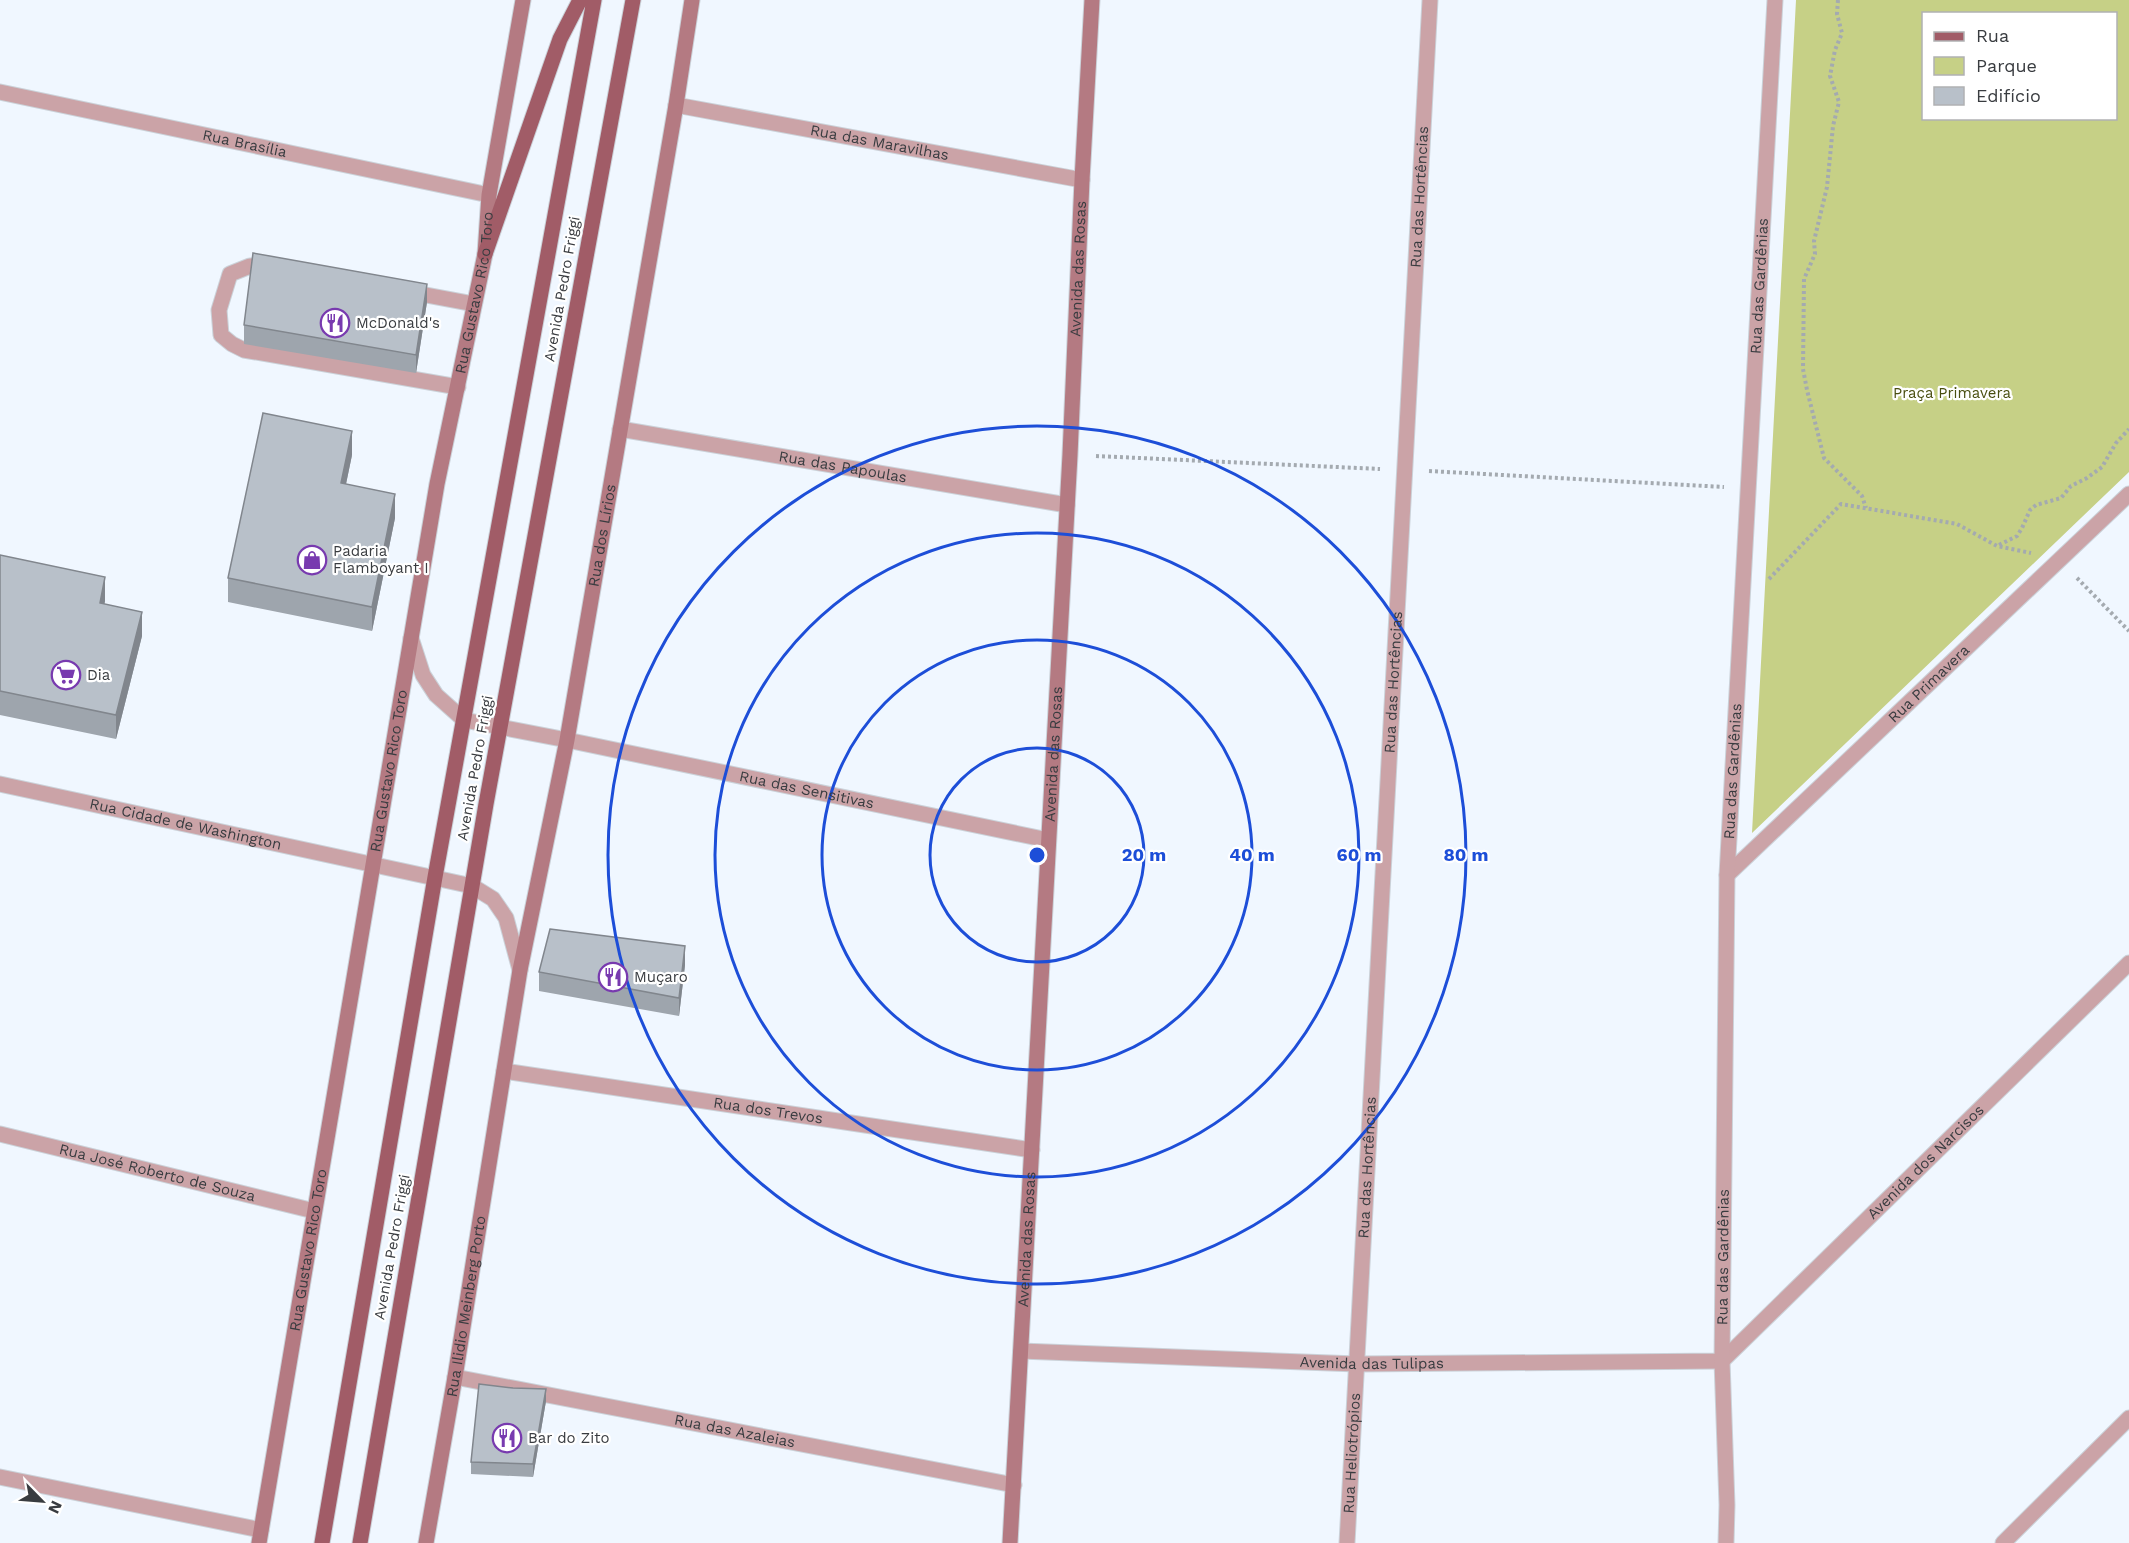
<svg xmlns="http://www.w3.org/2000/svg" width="2129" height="1543" viewBox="0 0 2129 1543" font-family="'Work Sans',sans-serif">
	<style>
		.green { fill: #c6d086; fill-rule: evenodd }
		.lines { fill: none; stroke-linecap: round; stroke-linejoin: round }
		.lane-casing { stroke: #cbd2d9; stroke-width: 17 }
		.street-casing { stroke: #cbd2d9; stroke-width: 17 }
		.secondary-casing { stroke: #cbd2d9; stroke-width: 17 }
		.primary-casing { stroke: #cbd2d9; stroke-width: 17 }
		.path { stroke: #a4aab0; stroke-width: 4; stroke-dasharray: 3 3; stroke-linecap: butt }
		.lane { stroke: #cba3a7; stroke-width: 15 }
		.street { stroke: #cba3a7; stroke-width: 15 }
		.secondary { stroke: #b47a82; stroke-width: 15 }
		.primary { stroke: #a15c67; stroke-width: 15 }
		.wall { fill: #9ea5ad }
		.shaded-wall { fill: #81868d }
		.building { fill: #b8c0c9; stroke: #81868d; stroke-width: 1.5 }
		.ring { fill: none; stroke: #1d4ed8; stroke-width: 3 }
		.labels { text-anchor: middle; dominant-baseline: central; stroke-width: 4.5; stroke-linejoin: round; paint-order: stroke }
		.street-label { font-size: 15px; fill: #393c40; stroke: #fff }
		.poi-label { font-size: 15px; fill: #393c40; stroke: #fff; text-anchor: start }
		.park-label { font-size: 15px; fill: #494e10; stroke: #fff }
		.centre { fill: #1d4ed8; stroke: #fff; stroke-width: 3 }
		.ring-label { font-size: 18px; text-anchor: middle; font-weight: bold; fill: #1d4ed8; stroke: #fff; stroke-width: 4.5; stroke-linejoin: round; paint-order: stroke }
	</style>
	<rect width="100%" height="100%" fill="#f0f7ff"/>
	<!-- green -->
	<path class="green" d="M1796,0H2129V472L1752,833ZM1924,14H2116V118H1924Z"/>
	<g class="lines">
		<!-- lane casing -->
		<g class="lane-casing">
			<path id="lane" d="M271,266H250L230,274L219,310L221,335L232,344L244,350L458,387
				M410,292L474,304"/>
		</g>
		<!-- street casing -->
		<g class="street-casing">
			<g id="street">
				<path id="s1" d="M0,92L489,195"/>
				<path id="s2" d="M676,105L1082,180"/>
				<path id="s3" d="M620,429L1067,505"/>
				<path id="s4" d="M411,638L423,675L436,695L464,720L567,740L1048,840"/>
				<path id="s5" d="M0,784L472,886L493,899L506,918L520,970"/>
				<path id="s6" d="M1727,875L2129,494"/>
				<path id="s7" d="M504,1071L1032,1150"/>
				<path id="s8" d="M0,1134L314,1211"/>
				<path id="s9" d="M1021,1351L1357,1364L1722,1361L2129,963"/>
				<path id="s10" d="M455,1377L1014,1485"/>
				<path d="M0,1477L261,1530"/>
				<path id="s11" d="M1347,1543L1430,0"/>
				<path id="s12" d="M1726,1543L1727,1505L1722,1361L1727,875L1775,0"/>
				<path d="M2003,1543L2129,1418"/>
			</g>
		</g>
		<!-- secondary casing -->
		<g class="secondary-casing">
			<g id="secondary">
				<path id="s13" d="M259,1543L437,484L485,254L489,195L523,0"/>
				<path id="s14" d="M426,1543L455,1377L520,970L567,740L676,105L692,0"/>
				<path id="s15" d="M1010,1543L1070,455L1082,180L1092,0"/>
			</g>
		</g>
		<!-- primary casing -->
		<g class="primary-casing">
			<path id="primary" d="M485,254L560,39L580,0
				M322,1543L435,877L594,0
				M360,1543L486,804L633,0"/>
		</g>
		<!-- path -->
		<path class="path" d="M1838,0L1837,14L1842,33L1835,50L1830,76L1839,102L1833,126L1827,187L1814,241L1815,254L1804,279L1803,369L1807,390L1824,458L1862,496L1866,508
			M1096,456L1380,469
			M1429,471L1724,487
			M1999,545L2017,536L2022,528L2030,510L2036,505L2061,498L2071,486L2087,478L2102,467L2116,443L2129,429
			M2077,578L2129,631
			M1769,579L1841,504L1957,524L1997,546L2031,553"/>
		<!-- lane -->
		<use href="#lane" class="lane"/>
		<!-- street -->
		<use href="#street" class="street"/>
		<!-- secondary -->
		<use href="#secondary" class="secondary"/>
		<!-- primary -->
		<use href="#primary" class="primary"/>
	</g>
	<!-- wall -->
	<path class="wall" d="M427,302L416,373L244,344V325Z
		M352,455L346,484L395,518L372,631L228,602V578Z
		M0,555L105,601L104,604L142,636L116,739L0,715Z
		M685,965L679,1016L539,991V972Z
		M546,1401L533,1477L471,1474V1462Z"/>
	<!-- shaded-wall -->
	<path class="shaded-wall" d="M427,284V302L416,373V355Z
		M352,431V455L341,508V483Z
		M395,494V518L372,631V607Z
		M105,577V601L100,627V603Z
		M142,612V636L116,739V715Z
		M685,946V965L679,1016V998Z
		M546,1389V1401L533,1477V1464Z"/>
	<!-- building -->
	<path class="building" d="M253,253L427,284L416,355L244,325Z
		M263,413L352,431L341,483L395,494L372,607L228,578Z
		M0,555L105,577L100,603L142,612L116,715L0,691Z
		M550,929L685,946L679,998L539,972Z
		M479,1384L513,1388L546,1389L533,1464L471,1462Z"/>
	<!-- distance rings -->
	<g class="ring">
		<circle cx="1037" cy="855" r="107"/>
		<circle cx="1037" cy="855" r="215"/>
		<circle cx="1037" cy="855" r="322"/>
		<circle cx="1037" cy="855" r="429"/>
	</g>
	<!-- icons -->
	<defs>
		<g id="restaurant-ring" transform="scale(1.5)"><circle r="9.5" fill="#fff" stroke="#783aaf" stroke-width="1.5"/><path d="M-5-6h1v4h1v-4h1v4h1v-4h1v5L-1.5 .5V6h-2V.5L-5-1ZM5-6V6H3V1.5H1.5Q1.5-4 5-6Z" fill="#783aaf"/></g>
		<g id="shop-ring" transform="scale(1.5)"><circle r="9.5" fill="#fff" stroke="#783aaf" stroke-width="1.5"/><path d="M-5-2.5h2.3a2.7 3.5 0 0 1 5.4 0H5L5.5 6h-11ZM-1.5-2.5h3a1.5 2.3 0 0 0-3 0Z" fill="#783aaf"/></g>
		<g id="supermarket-ring" transform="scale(1.5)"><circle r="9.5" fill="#fff" stroke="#783aaf" stroke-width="1.5"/><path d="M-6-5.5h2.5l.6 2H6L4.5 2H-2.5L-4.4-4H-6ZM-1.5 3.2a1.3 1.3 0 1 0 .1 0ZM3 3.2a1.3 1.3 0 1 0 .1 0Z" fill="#783aaf"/></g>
	</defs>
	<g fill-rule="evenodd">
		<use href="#restaurant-ring" x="335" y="323"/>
		<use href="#shop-ring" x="312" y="560"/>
		<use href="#supermarket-ring" x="66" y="675"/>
		<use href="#restaurant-ring" x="613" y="977"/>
		<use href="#restaurant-ring" x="507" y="1438"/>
	</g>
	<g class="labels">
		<!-- street labels -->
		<g class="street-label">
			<text stroke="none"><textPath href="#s2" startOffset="207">Rua das Maravilhas</textPath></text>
			<text stroke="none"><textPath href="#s1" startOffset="250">Rua Brasília</textPath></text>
			<text stroke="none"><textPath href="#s11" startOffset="1348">Rua das Hortências</textPath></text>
			<text stroke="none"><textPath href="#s15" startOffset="1276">Avenida das Rosas</textPath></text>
			<text stroke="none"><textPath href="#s12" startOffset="1258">Rua das Gardênias</textPath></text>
			<text transform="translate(562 289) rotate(-80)">Avenida Pedro Friggi</text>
			<text stroke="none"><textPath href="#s13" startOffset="1269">Rua Gustavo Rico Toro</textPath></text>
			<text stroke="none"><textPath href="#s3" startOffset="226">Rua das Papoulas</textPath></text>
			<text stroke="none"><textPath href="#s14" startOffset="1023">Rua dos Lírios</textPath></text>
			<text stroke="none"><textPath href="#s11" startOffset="862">Rua das Hortências</textPath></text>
			<text stroke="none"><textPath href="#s6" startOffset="278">Rua Primavera</textPath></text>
			<text stroke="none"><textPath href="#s15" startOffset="790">Avenida das Rosas</textPath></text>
			<text transform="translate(475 768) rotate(-80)">Avenida Pedro Friggi</text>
			<text stroke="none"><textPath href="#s13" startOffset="783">Rua Gustavo Rico Toro</textPath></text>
			<text stroke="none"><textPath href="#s12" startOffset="772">Rua das Gardênias</textPath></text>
			<text stroke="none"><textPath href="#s4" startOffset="450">Rua das Sensitivas</textPath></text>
			<text stroke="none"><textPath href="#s5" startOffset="190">Rua Cidade de Washington</textPath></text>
			<text stroke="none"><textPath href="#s7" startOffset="267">Rua dos Trevos</textPath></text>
			<text stroke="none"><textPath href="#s9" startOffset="986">Avenida dos Narcisos</textPath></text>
			<text stroke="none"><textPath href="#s11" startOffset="376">Rua das Hortências</textPath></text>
			<text stroke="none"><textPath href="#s8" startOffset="162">Rua José Roberto de Souza</textPath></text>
			<text stroke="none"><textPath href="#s15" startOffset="304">Avenida das Rosas</textPath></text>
			<text transform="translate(392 1247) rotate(-80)">Avenida Pedro Friggi</text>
			<text stroke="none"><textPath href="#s13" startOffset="297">Rua Gustavo Rico Toro</textPath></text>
			<text stroke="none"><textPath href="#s12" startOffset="286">Rua das Gardênias</textPath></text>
			<text stroke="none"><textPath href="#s14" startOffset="240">Rua Ilidio Meinberg Porto</textPath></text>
			<text stroke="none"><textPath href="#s9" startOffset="351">Avenida das Tulipas</textPath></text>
			<text stroke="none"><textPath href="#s10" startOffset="285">Rua das Azaleias</textPath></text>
			<text stroke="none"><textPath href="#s11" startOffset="90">Rua Heliotrópios</textPath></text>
		</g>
		<!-- poi labels -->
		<g class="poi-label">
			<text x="356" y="323">McDonald's</text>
			<text x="333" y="551">Padaria<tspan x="333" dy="17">Flamboyant I</tspan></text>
			<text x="87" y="675">Dia</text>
			<text x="634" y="977">Muçaro</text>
			<text x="528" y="1438">Bar do Zito</text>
		</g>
		<!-- park labels -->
		<g class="park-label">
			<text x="1952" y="393">Praça Primavera</text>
		</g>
	</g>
	<circle cx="1037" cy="855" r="9" class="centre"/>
	<g class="ring-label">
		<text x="1144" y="861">20 m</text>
		<text x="1252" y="861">40 m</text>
		<text x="1359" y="861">60 m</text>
		<text x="1466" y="861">80 m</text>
	</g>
	<!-- legend -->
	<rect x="1922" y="12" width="195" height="108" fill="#ffffff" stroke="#b0b1b3" stroke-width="1.5"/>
	<rect x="1934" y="32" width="30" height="9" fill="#a15c67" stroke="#b0b1b3" stroke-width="1.5"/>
	<text x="1976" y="42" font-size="18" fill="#393c40">Rua</text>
	<rect x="1934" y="57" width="30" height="18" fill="#c6d086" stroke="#b0b1b3" stroke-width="1.5"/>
	<text x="1976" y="72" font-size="18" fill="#393c40">Parque</text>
	<rect x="1934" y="87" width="30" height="18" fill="#b8c0c9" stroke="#b0b1b3" stroke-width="1.5"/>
	<text x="1976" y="102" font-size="18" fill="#393c40">Edifício</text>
	<!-- north arrow -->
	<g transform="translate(42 1501) rotate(115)" stroke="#ffffff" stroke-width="4.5" paint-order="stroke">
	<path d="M0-4.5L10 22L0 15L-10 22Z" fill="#393c40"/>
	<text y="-9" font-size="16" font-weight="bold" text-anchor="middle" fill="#393c40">N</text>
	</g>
</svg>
